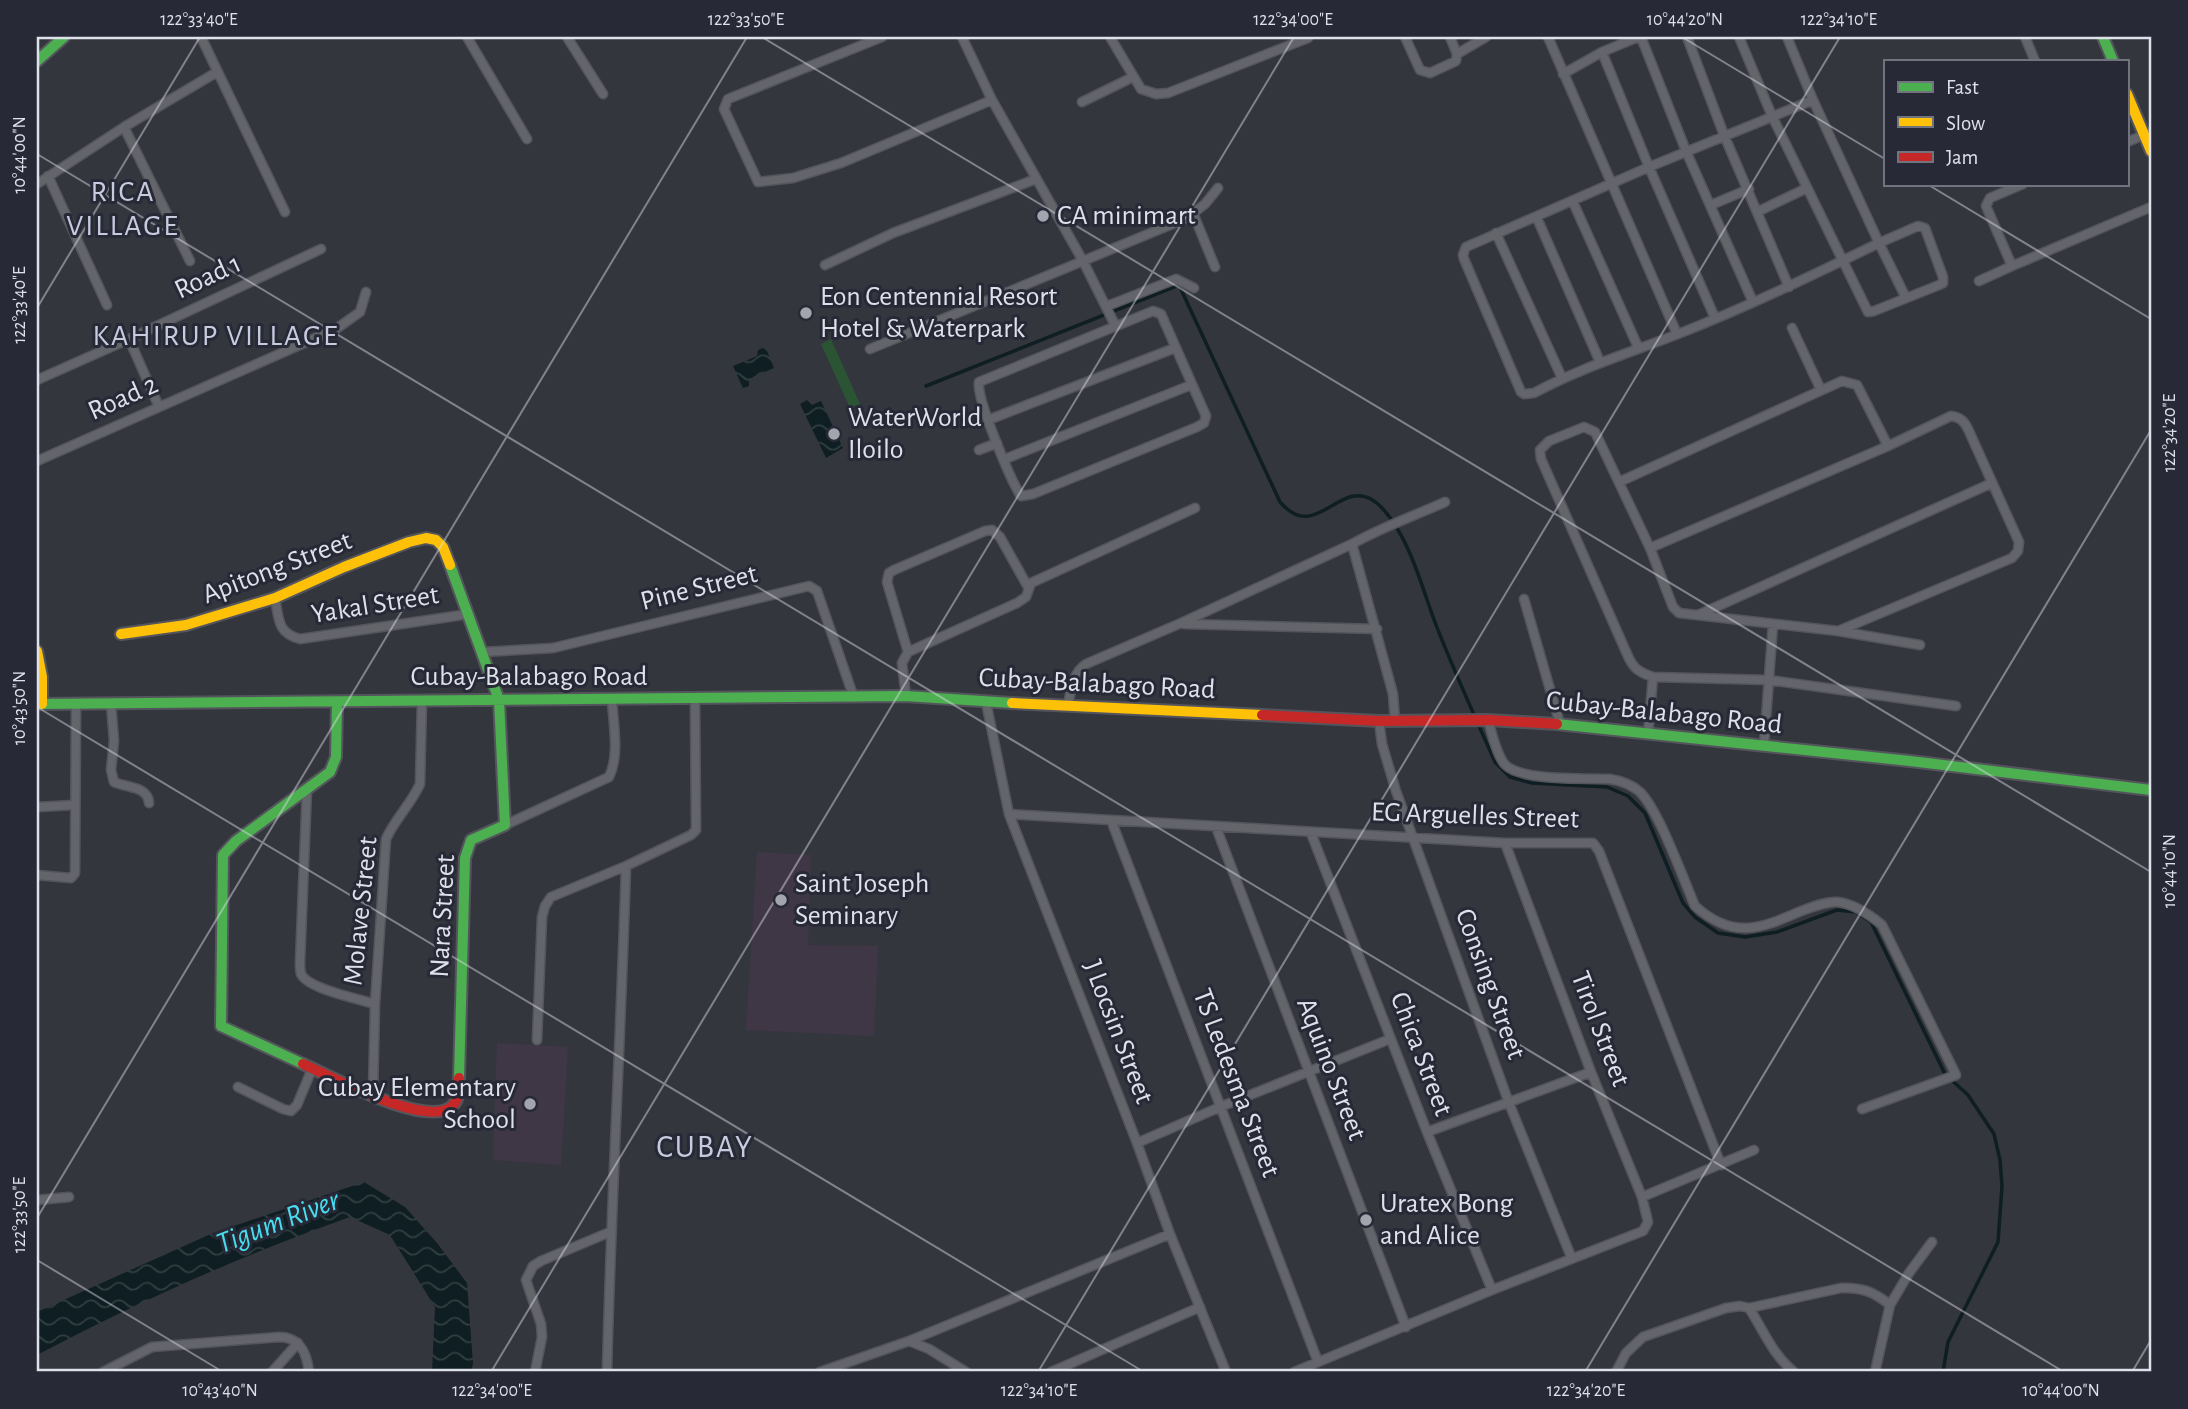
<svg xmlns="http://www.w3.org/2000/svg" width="2188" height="1409" viewBox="0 0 2188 1409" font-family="'Alegreya Sans',sans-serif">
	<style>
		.education { fill: #403746 }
		.garden { fill: #2a5434 }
		.water { fill: url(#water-waves) }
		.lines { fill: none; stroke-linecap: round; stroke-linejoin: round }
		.stream { stroke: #0e1e22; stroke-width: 3.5 }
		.street-casing { stroke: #54555c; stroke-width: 11 }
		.fast-casing { stroke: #54555c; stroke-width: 14 }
		.slow-casing { stroke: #54555c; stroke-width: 14 }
		.jam-casing { stroke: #54555c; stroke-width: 14 }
		.street { stroke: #64656b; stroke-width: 8 }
		.fast { stroke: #4caf50; stroke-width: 10 }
		.slow { stroke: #ffc107; stroke-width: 10 }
		.jam { stroke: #c62828; stroke-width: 10 }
		.ticks { fill: none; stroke: #dfe1ea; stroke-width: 2; stroke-opacity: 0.45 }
		.poi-dot { fill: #a3a5ae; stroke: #272937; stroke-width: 2.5 }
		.labels { text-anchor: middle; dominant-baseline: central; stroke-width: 6; stroke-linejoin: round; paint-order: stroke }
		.poi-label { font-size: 28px; fill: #dfe1ea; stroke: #272937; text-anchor: start }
		.street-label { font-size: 28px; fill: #dfe1ea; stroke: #272937 }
		.neighbourhood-label { font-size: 30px; letter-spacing: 2px; fill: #c8cbdd; stroke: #272937 }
		.water-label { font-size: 30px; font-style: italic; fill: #48dcee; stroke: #272937 }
		.quarter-label { font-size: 32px; letter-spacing: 2px; fill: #c8cbdd; stroke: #272937 }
		.neatline { fill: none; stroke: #dfe1ea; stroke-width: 2.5 }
		.ticks-label { font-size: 18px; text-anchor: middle; fill: #dfe1ea }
	</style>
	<defs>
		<pattern id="water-waves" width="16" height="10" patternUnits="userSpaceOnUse" patternTransform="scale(1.75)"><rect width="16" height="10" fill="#0e1e22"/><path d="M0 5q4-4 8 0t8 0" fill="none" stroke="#313e42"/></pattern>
	</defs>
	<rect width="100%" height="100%" fill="#34363e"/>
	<!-- education -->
	<path class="education" d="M757,852L811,855L808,945L878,946L874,1036L746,1030Z
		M497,1043L568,1047L561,1165L493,1160Z"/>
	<!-- garden -->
	<path class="garden" d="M831,339L860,404L850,408L821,344Z"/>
	<!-- water -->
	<path class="water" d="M763,348L767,351L774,368L749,379V386L743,388L733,366L757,356L758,350Z
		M807,400L812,405L821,401L843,448L826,458L800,404Z
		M364,1182L405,1207L437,1243L467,1283L473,1363L471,1372H432L435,1307L390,1235L350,1217C242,1255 138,1302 37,1355V1312L213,1233Z"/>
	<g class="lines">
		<!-- stream -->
		<path class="stream" d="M926,386L1179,285L1280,502C1315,543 1338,481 1371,499C1383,506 1391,518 1398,530C1414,556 1425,596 1436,625C1454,671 1475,717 1495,762L1510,777L1532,783L1607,787L1628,796L1645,813L1683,903L1695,917L1718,933L1745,937L1777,932L1837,910L1856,912L1871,922L1945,1074L1968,1095L1994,1134L2000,1160L2002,1186L1998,1242L1948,1342L1943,1372"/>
		<!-- street casing -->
		<g class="street-casing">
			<path id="street" d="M201,37L285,212
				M467,37L527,139
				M567,37L603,94
				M882,37L728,99L724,109L758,182L793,178L841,163L992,100L962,37
				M1110,37L1141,89L1156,94L1168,93L1308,38
				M1405,37L1420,70L1430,73L1456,61L1457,54L1450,37
				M1548,37L1677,334
				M1641,37L1686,151L1753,302
				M1687,37L1724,135L1789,287
				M1739,37L1772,116L1868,312L1874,311L1939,285L1943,283V277L1925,228L1918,226L1879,243L1906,298
				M1787,37L1813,100L1879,243C1813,275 1747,307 1678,334C1629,353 1580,368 1534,393L1524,394L1521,392L1464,259L1463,255L1466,247L1649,167L1813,100
				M2025,37L2035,61
				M1602,52L1649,167L1715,318
				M1457,54L1486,37
				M1563,74L1602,52L1638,37
				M992,100L1083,261L1115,325
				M1082,102L1133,77
				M124,127L190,261
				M2127,142L2151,132
				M48,176L107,305
				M37,184L124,127L217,72
				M2023,184L1990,198L1986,206L2012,266L2151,207
				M1573,202L1638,347
				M1711,205L1749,189
				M1757,212L1807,188
				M1193,213L1215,267
				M1537,218L1600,362
				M1496,233L1562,378
				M825,265L893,233L1036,179
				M1979,281L2012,266
				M1107,306L1176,279L1194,288
				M1153,311L1161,314L1206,416L1204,423L1197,427L1033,494L1021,496C1011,481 976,398 979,382Z
				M1792,328L1821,390
				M129,339L159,407
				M870,349L1187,218L1205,204L1218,188
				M37,380L129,339L321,249
				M988,420L1175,348
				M979,450L997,443
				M1005,459L1191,385
				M37,461L336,329L360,312L366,292
				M1619,482L1842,381L1857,385L1888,446
				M1352,544C1382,527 1414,516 1445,502
				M1650,548L1888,446L1951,416C1960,417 1964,421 1968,429L2019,542L2018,551L2012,558L1838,631
				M275,598C279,619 277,633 300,639L469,614
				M1524,599L1560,724
				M1698,615L1992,483
				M1184,624L1377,629
				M1920,645L1838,631L1679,613L1673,607L1650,548L1595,432L1584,427L1549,441L1540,450L1541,459L1627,654C1633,668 1638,672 1653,677L1769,680L1956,706
				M482,652L553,648L809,586L817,591L853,695
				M908,652L887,582L889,573L894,570L985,531L992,530L1000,537L1028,587
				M906,696L902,663L908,652L1017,603L1026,597L1031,583L1195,508
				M986,702L1009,814L1137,1143L1170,1234L1226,1372
				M111,703L114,741L111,770L114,782C127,788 148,786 149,803
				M1068,704C1072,688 1072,674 1086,664L1181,623L1352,544L1393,694L1395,721
				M1488,720C1492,733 1495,750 1503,762C1515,782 1588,778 1610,779C1622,781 1631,784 1640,792C1659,811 1683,878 1695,906C1733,940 1760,929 1801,911C1812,907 1827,901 1838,902C1854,904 1870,915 1882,925L1956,1075L1862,1109
				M1379,721L1382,744L1396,791L1509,1103L1572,1259
				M1648,734L1653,677
				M1764,745L1773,624
				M307,789L300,962C300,966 300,970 301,974C308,989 359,999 375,1004
				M37,807L74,805
				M1009,814L1505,843H1593L1599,851L1721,1165
				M1111,820L1318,1362
				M505,825L609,777C620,755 613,723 612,699
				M1216,827L1406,1327
				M1311,833L1427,1132L1492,1290
				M37,875L71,878L75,873L76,705
				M537,1040L542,917L545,906L551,897L626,866L691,835L696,830L695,698
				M238,1087L283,1109L291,1111L297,1105L312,1069
				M373,1093L375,1004L386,839C395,819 411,804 420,784L422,700
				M1427,1132L1591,1072
				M1137,1143L1220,1107L1390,1039
				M1642,1197L1754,1150
				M37,1200L69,1197
				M1749,1308C1764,1331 1772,1354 1794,1372
				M909,1341L929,1349L966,1372
				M103,1372L152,1347L279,1337C301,1337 307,1354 309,1372
				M272,1372L298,1343
				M535,1372L542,1337L541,1324L526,1280L533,1266L541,1261L610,1232
				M607,1372C611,1203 621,1035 626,866
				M820,1372L909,1341L1170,1234
				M1051,1372L1200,1307
				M1294,1372L1492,1290L1643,1231L1648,1222L1642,1197L1591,1072L1505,843
				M1616,1372L1626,1353L1643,1337L1726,1308L1740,1306L1749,1308L1841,1288C1862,1287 1874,1292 1890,1305
				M1875,1372L1890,1305L1909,1273L1932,1242"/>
		</g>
		<!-- fast casing -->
		<g class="fast-casing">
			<path id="fast" d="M2103,37L2113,61
				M37,61L64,37
				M450,565L499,700L505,825L471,840L465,858L459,1078
				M37,704L906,696L1012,703
				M1557,724L1910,761L2151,790
				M303,1064L221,1026L223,855L236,841L330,772L336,757L337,702"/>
		</g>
		<!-- slow casing -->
		<g class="slow-casing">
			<path id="slow" d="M2127,94L2151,151
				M121,634L186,625L275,598L344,567L409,542L426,538L436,540L443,547L450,565
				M37,651L42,677V704
				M1012,703L1262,715"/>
		</g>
		<!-- jam casing -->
		<g class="jam-casing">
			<path id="jam" d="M1262,715L1379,721L1488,720L1557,724
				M303,1064C330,1076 432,1132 454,1104C460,1097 458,1086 459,1078"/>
		</g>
		<!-- street -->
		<use href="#street" class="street"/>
		<!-- fast -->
		<use href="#fast" class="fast"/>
		<!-- slow -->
		<use href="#slow" class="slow"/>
		<!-- jam -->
		<use href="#jam" class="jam"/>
	</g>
	<!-- ticks -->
	<path class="ticks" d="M762,37L2151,872M1682,37L1885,159M37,154L2064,1372M1927,184L2151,319M37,308L200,37M37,707L1144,1372M37,1218L747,37M37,1260L223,1372M491,1372L1294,37M1038,1372L1840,37M1585,1372L2151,430M2132,1372L2151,1340"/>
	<!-- markers -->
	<g class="poi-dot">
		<circle cx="1043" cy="216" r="7"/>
		<circle cx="806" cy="313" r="7"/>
		<circle cx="834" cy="434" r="7"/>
		<circle cx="781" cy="900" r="7"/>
		<circle cx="530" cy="1104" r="7"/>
		<circle cx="1366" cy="1220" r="7"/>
	</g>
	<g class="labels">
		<!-- poi labels -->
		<g class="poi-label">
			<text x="1057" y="216">CA minimart</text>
			<text x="820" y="297">Eon Centennial Resort<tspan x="820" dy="32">Hotel &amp; Waterpark</tspan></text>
			<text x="848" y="418">WaterWorld<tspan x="848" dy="32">Iloilo</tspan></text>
			<text x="795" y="884">Saint Joseph<tspan x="795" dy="32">Seminary</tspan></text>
			<text x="516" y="1088" text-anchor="end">Cubay Elementary<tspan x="516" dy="32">School</tspan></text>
			<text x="1380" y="1204">Uratex Bong<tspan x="1380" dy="32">and Alice</tspan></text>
		</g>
		<!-- street labels -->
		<g class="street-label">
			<text transform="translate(208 277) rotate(-25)">Road 1</text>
			<text transform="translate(123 398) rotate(-24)">Road 2</text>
			<text transform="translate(277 568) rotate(-21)">Apitong Street</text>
			<text transform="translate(699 588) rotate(-14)">Pine Street</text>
			<text transform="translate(375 605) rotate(-9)">Yakal Street</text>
			<text x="529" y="677">Cubay-Balabago Road</text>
			<text transform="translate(1097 684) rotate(3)">Cubay-Balabago Road</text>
			<text transform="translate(1664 713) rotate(6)">Cubay-Balabago Road</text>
			<text transform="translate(1475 816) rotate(2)">EG Arguelles Street</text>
			<text transform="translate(361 911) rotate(-84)">Molave Street</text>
			<text transform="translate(443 916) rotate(-87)">Nara Street</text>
			<text transform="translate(1490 984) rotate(70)">Consing Street</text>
			<text transform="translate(1600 1029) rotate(69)">Tirol Street</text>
			<text transform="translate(1118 1032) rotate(69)">J Locsin Street</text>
			<text transform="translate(1421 1054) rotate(69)">Chica Street</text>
			<text transform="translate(1331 1069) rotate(69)">Aquino Street</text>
			<text transform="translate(1236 1083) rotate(69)">TS Ledesma Street</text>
		</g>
		<!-- neighbourhood labels -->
		<g class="neighbourhood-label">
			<text x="123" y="192">RICA<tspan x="123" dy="34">VILLAGE</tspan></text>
			<text x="216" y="336">KAHIRUP VILLAGE</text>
		</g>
		<!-- water labels -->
		<g class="water-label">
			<text transform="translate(278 1222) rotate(-21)">Tigum River</text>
		</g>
		<!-- quarter labels -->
		<g class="quarter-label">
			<text x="705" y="1147">CUBAY</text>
		</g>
	</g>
	<!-- border -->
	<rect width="2188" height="1409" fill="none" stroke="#272937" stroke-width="77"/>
	<!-- legend -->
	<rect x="1884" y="60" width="245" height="126" fill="#272937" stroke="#71737f" stroke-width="2"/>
	<rect x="1898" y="82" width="35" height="10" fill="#4caf50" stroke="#71737f" stroke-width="2"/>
	<text x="1946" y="94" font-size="21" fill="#dfe1ea">Fast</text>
	<rect x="1898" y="117" width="35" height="10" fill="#ffc107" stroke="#71737f" stroke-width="2"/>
	<text x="1946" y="130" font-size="21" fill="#dfe1ea">Slow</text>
	<rect x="1898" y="152" width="35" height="10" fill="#c62828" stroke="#71737f" stroke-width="2"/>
	<text x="1946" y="164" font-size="21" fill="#dfe1ea">Jam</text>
	<rect x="38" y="38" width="2112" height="1332" class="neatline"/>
	<g class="ticks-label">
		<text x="199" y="25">122°33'40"E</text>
		<text x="746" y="25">122°33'50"E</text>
		<text x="1293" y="25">122°34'00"E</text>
		<text x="1685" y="25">10°44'20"N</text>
		<text x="1839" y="25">122°34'10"E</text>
		<text transform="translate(19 155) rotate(-90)" y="6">10°44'00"N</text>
		<text transform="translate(19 305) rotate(-90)" y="6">122°33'40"E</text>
		<text transform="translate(2169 433) rotate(-90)" y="6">122°34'20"E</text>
		<text transform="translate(19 708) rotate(-90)" y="6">10°43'50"N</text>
		<text transform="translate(2169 871) rotate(-90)" y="6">10°44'10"N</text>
		<text transform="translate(19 1215) rotate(-90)" y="6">122°33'50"E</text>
		<text x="220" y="1396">10°43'40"N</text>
		<text x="492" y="1396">122°34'00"E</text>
		<text x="1039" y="1396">122°34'10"E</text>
		<text x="1586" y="1396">122°34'20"E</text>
		<text x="2061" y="1396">10°44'00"N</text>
	</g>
</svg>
